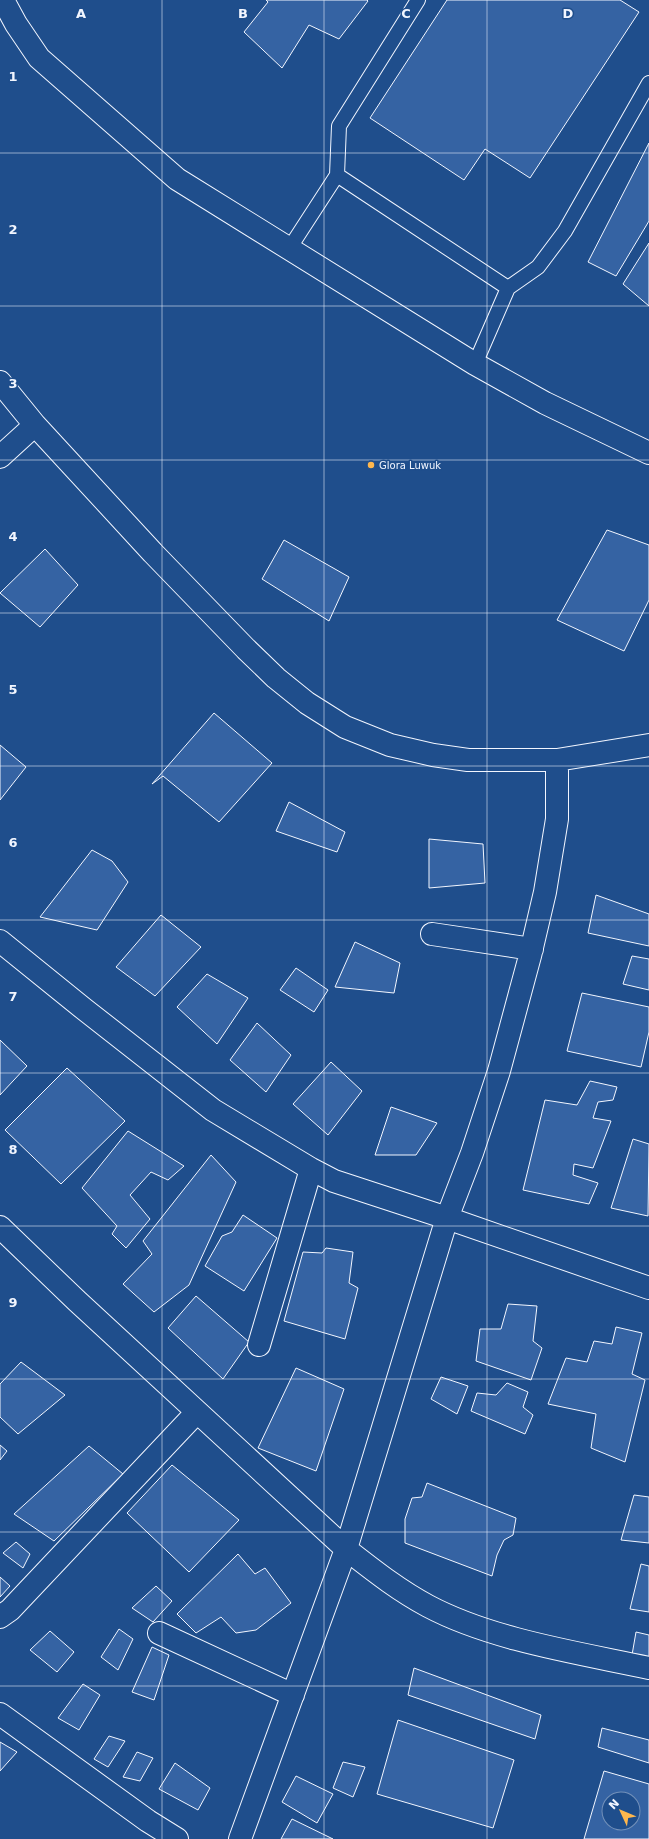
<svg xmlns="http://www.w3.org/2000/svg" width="649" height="1839" viewBox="0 0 649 1839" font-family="'DejaVu Sans',sans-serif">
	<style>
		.building { fill: #3563a3; stroke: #f2f6ff; fill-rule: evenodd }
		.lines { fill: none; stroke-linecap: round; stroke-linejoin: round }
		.lane-casing { stroke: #f2f6ff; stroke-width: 16 }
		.street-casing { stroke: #f2f6ff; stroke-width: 24 }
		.highway-casing { stroke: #f2f6ff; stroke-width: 24 }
		.lane { stroke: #1f4e8c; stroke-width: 14 }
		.street { stroke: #1f4e8c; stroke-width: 22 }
		.highway { stroke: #1f4e8c; stroke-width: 22 }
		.grid { fill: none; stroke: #f2f6ff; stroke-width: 1; stroke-opacity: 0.55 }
		.poi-dot { fill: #ffb74d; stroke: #1f4e8c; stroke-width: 1.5 }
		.labels { text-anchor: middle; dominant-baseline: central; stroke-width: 3; stroke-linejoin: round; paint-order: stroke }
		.poi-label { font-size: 10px; fill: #f2f6ff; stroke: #1f4e8c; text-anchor: start }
		.grid-label { font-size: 13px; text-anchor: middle; font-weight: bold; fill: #f2f6ff; stroke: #1f4e8c; stroke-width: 3; stroke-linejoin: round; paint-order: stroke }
	</style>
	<rect width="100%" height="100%" fill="#1f4e8c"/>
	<!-- building -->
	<path class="building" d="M266,0H367L368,1L339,39L309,25L282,68L244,32L268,2Z
		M447,0H620L639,12L530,178L485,149L464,180L370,118Z
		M649,143V221L616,276L588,262Z
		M649,243V306L623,284Z
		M607,530L649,545V600L624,651L557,620Z
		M284,540L349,577L329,621L262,579Z
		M45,549L78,585L40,627L0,593Z
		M214,713L272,763L219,822L163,776L152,784Z
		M0,745L26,767L0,800Z
		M289,802L345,832L337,852L276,831Z
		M429,839L483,844L485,883L429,888Z
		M92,850L112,861L128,882L97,930L40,917Z
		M596,895L649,914V946L588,933Z
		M161,915L201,947L155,996L116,967Z
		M355,942L400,963L394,993L335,987Z
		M632,956L649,959V990L623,984Z
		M296,968L328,990L314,1012L280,990Z
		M207,974L248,998L217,1044L177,1007Z
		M582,993L649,1007V1032L641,1067L567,1051Z
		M257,1023L291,1055L266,1092L230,1060Z
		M0,1040L27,1066L0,1095Z
		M331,1062L362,1091L328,1135L293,1104Z
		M67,1068L125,1121L61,1184L5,1130Z
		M590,1081L617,1087L613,1100L598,1102L593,1118L611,1121L593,1168L574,1164L573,1175L598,1183L589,1204L523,1190L545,1100L577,1105Z
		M391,1107L437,1123L416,1155H375Z
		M128,1131L184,1166L168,1180L151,1172L130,1195L150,1219L126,1248L112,1234L117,1226L82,1188Z
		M633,1139L649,1144L648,1216L611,1208Z
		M211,1155L236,1182L189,1285L154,1312L123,1284L152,1254L143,1241Z
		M243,1215L277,1238L244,1291L205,1266L222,1236L232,1232Z
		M326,1248L353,1252L349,1283L358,1288L345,1339L284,1321L303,1252L322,1253Z
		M196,1296L249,1342L223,1379L168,1328Z
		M508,1304L537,1306L533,1341L542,1348L531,1380L476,1361L480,1329H501Z
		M616,1327L642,1333L632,1374L645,1380L625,1462L591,1448L596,1414L548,1404L566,1358L587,1362L594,1341L612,1344Z
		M21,1362L65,1395L18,1434L0,1417V1384Z
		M296,1368L344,1389L316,1471L258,1448Z
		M441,1377L468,1386L457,1414L431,1399Z
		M507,1383L528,1392L523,1407L533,1415L525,1434L471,1411L477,1393L496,1395Z
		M0,1445L7,1451L0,1460Z
		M89,1446L123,1474L54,1541L14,1514Z
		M172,1465L239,1520L189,1572L127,1513Z
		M427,1483L516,1518L513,1535L504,1540L497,1555L492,1576L405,1543V1519L412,1498L422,1497Z
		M634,1495L649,1497V1543L621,1540Z
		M16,1542L30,1554L23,1568L3,1553Z
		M238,1554L255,1574L265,1568L291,1603L256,1630L236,1633L221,1617L196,1633L177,1614Z
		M641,1564L649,1566V1612L630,1609Z
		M0,1577L10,1586L0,1597Z
		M156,1586L172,1601L153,1622L132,1608Z
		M119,1629L133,1639L118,1670L101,1657Z
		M50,1631L74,1652L57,1672L30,1650Z
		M636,1632L649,1635V1659L632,1655Z
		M152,1647L169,1655L154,1700L132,1692Z
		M414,1668L541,1715L535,1739L408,1695Z
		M83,1684L100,1695L79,1730L58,1718Z
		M398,1720L514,1760L493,1828L377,1794Z
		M602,1728L649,1740V1763L598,1747Z
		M109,1736L125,1741L108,1767L94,1759Z
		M0,1742L17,1752L0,1771Z
		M137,1752L153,1758L140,1781L123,1777Z
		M343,1762L365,1767L353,1797L333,1788Z
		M175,1763L210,1788L198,1810L159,1789Z
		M604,1771L649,1784V1839H584ZM609,1799H633V1823H609Z
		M296,1776L333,1794L317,1823L282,1802Z
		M292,1819L333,1839H281Z"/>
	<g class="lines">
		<!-- lane casing -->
		<g class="lane-casing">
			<path id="lane" d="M337,175L508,288
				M289,249L337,175L339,126L418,0
				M475,364L508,288L538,267L565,231L649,83"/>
		</g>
		<!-- street casing -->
		<g class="street-casing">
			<path id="street" d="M0,382L35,425L153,553L246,649L276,678L307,703L345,727L390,745L433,755L468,760H557L649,745
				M0,457L35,425
				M432,934L532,949
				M0,941L84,1009L213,1110L311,1169L334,1181L447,1218L649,1288
				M0,1227L77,1301L346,1549C373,1570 398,1590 428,1606C492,1640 579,1653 649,1668
				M259,1345L311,1169
				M0,1617L10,1610L197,1412
				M159,1633L293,1695
				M0,1714L148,1821L177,1839
				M240,1839L346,1549L447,1218L472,1153L499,1071L530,956L545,892L557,819V760"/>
		</g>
		<!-- highway casing -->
		<g class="highway-casing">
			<path id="highway" d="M3,0L16,24L39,58L177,179L475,364L545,403L649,453"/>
		</g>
		<!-- lane -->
		<use href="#lane" class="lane"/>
		<!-- street -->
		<use href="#street" class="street"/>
		<!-- highway -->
		<use href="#highway" class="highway"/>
	</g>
	<!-- grid -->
	<path class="grid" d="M162,0V1839M324,0V1839M487,0V1839M0,153H649M0,306H649M0,460H649M0,613H649M0,766H649M0,920H649M0,1073H649M0,1226H649M0,1379H649M0,1532H649M0,1686H649"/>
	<!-- markers -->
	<circle class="poi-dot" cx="371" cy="465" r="4"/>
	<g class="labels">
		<!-- poi labels -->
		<g class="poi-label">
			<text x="379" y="465">Glora Luwuk</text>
		</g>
	</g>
	<g class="grid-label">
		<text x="81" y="18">A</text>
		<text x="243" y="18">B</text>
		<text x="406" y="18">C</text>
		<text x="568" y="18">D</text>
		<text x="13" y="81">1</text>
		<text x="13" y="234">2</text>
		<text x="13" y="388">3</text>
		<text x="13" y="541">4</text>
		<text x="13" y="694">5</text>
		<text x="13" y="847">6</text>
		<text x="13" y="1001">7</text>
		<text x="13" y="1154">8</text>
		<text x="13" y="1307">9</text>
	</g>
	<!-- north arrow -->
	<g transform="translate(621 1811) rotate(314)"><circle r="19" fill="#1f4e8c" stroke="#7391ba"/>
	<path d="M0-3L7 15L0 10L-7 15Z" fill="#ffb74d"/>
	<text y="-6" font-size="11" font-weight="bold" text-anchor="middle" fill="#f2f6ff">N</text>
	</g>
</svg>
